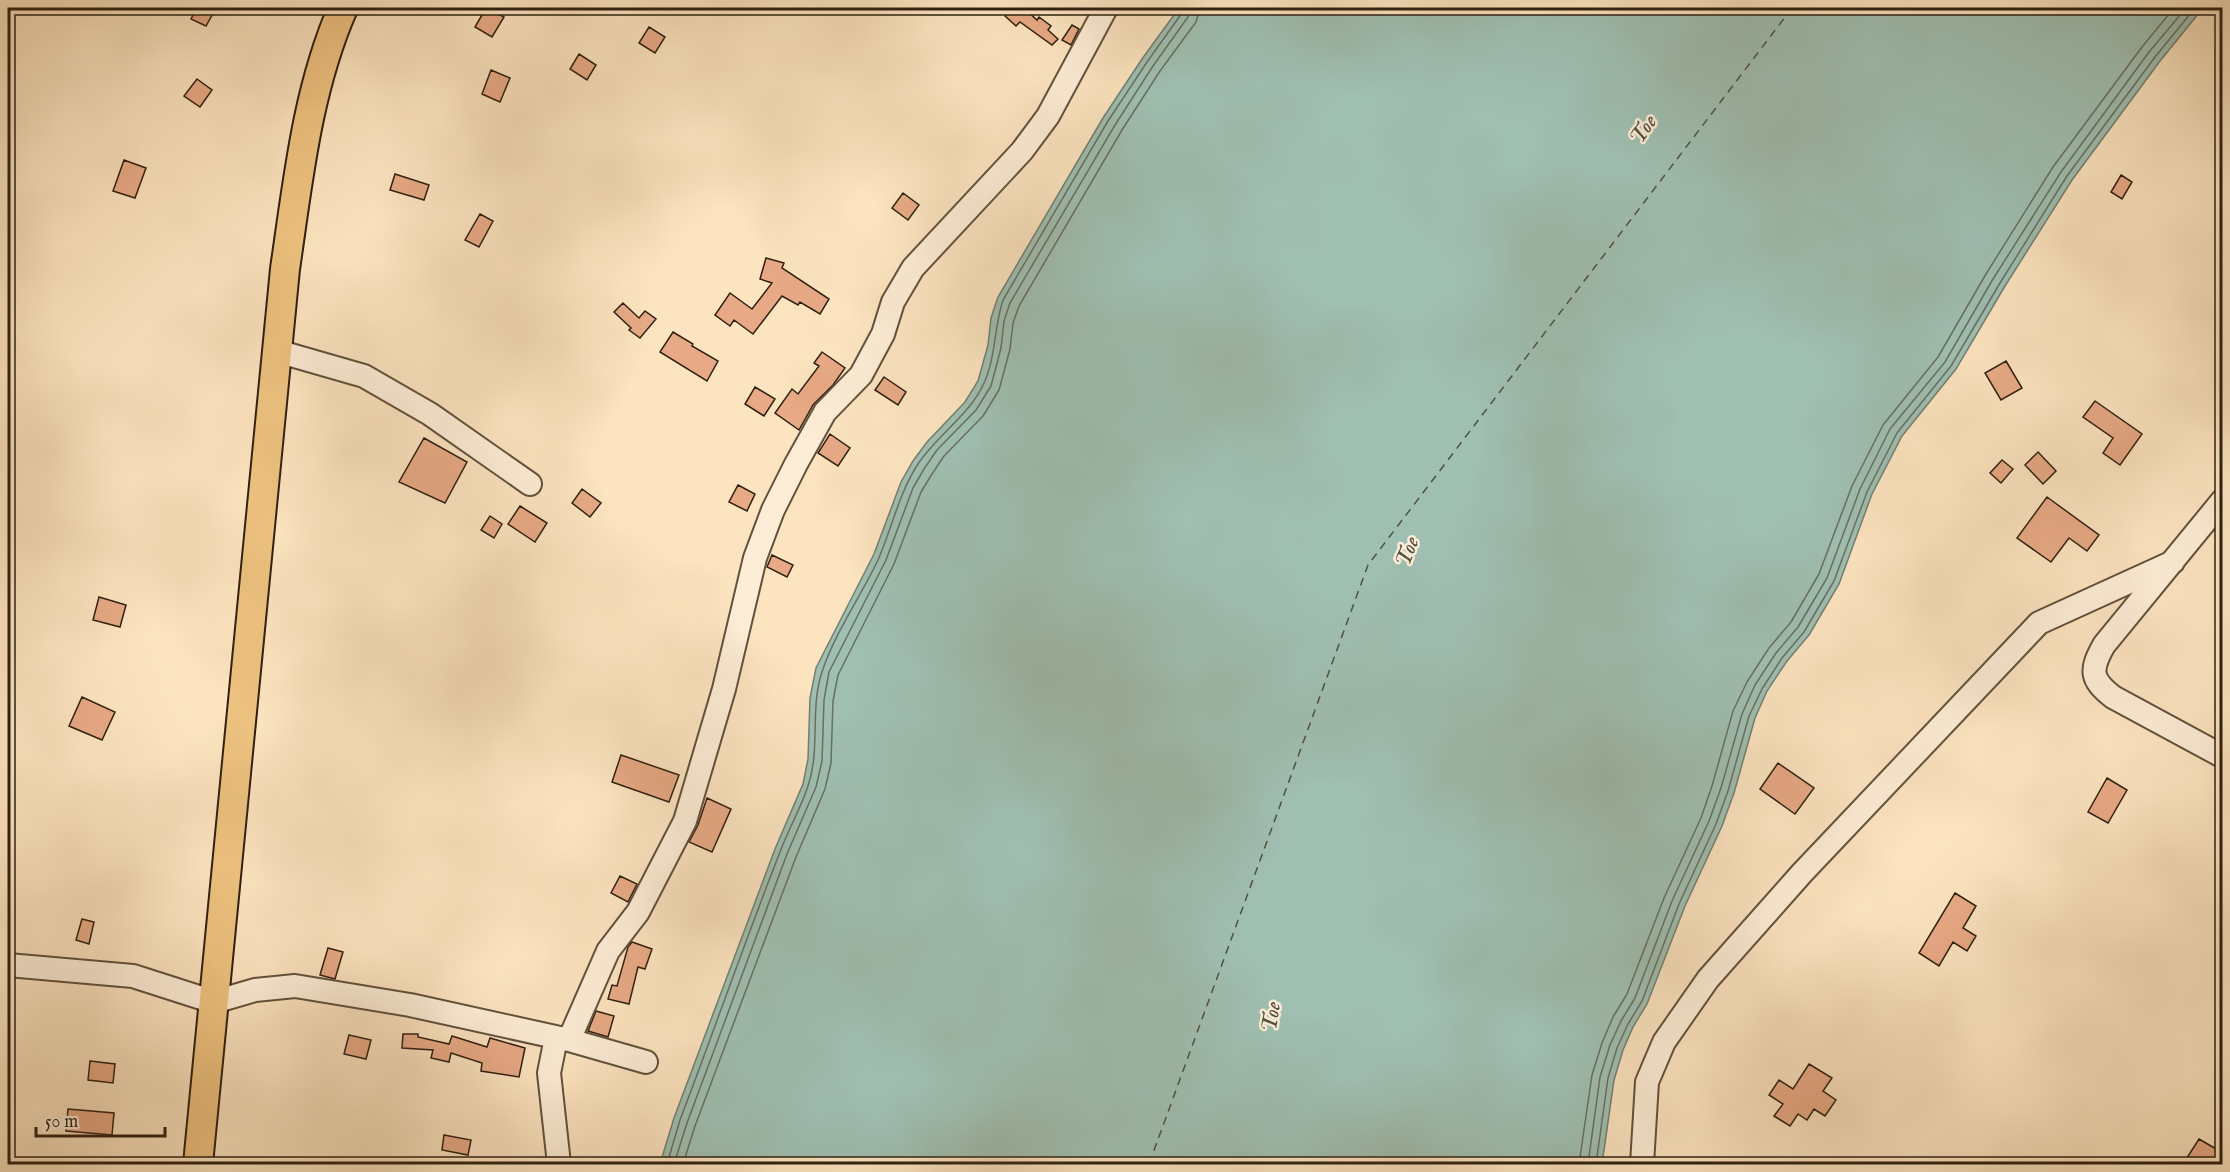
<svg xmlns="http://www.w3.org/2000/svg" width="2230" height="1172" viewBox="0 0 2230 1172" font-family="'IM FELL English',serif">
	<style>
		.water { fill: #9fbfb2; stroke: #727f72; stroke-width: 1.5 }
		.lines { fill: none; stroke-linecap: round; stroke-linejoin: round }
		.shore { stroke: #667062; stroke-width: 1.5 }
		.ferry { stroke: #505041; stroke-width: 1.5; stroke-dasharray: 8 6; stroke-linecap: butt }
		.building { fill: #e8aa86; stroke: #2e2011; stroke-width: 1.5 }
		.minor-casing { stroke: #62513d; stroke-width: 26 }
		.major-casing { stroke: #2e2011; stroke-width: 32 }
		.minor { stroke: #fdedd6; stroke-width: 22 }
		.major { stroke: #eec280; stroke-width: 28 }
		.labels { text-anchor: middle; dominant-baseline: central; stroke-width: 5; stroke-linejoin: round; paint-order: stroke }
		.water-label { font-size: 22px; font-style: italic; fill: #505041; stroke: #fdedd6 }
	</style>
	<rect width="100%" height="100%" fill="#fce4c0"/>
	<filter id="stains"><feTurbulence type="fractalNoise" baseFrequency=".00333" numOctaves="4"/><feColorMatrix values="0 0 0 0 .2 0 0 0 0 .09 0 0 0 0 .02 0 0 0 .5 -.17"/></filter>
	<radialGradient id="worn" r=".72"><stop offset=".6" stop-color="#630" stop-opacity="0"/><stop offset="1" stop-color="#630" stop-opacity=".3"/></radialGradient>
	<!-- water -->
	<path class="water" d="M1179,8H2203L2160,61L2072,180L2005,286L1956,369L1902,436L1872,494L1839,584L1809,635L1787,661L1767,691L1755,718L1734,793L1722,826L1685,906L1647,1004L1633,1027L1623,1050L1614,1080L1602,1164H660L674,1118L775,849L803,784L808,759L810,698L816,668L874,554L901,482L913,461L927,442L965,402L978,381L988,345L991,318L998,297L1103,118L1142,59Z"/>
	<g class="lines">
		<!-- shore -->
		<path class="shore" d="M667,1164L680,1120C714,1031 745,941 780,852C788,830 801,808 808,786C821,748 809,707 823,669C836,631 861,596 878,560C892,528 899,493 918,464C937,435 970,415 984,383C996,357 994,327 1003,300L1108,121L1147,62L1182,13L1183,8
			M674,1164L687,1123L787,854L816,787L822,761L824,700L829,672L886,560L913,488L924,469L937,450L976,410L991,386L1001,348L1004,321L1010,303L1115,125L1153,66L1188,17L1191,8
			M683,1164L695,1126L796,857L825,789L831,763L833,701L838,675L894,564L921,492L932,474L944,456L983,416L999,390L1010,349L1013,323L1019,306L1122,130L1160,71L1196,22L1200,8
			M1579,1164L1592,1075L1602,1043L1613,1017L1627,994L1664,898L1701,818L1712,786L1733,711L1747,682L1769,648L1791,622L1819,574L1852,486L1883,425L1938,357L1986,274L2053,167L2142,47L2174,8
			M1588,1164L1600,1077L1610,1045L1621,1021L1635,998L1672,901L1709,821L1721,788L1742,714L1755,685L1776,653L1798,627L1827,578L1860,489L1890,429L1945,362L1993,279L2061,172L2149,52L2186,8
			M1596,1164L1608,1078L1617,1048L1628,1024L1642,1001L1679,904L1716,824L1728,791L1749,716L1762,689L1782,658L1804,632L1834,581L1867,492L1897,433L1951,366L2000,283L2067,176L2155,57L2195,8"/>
		<!-- ferry -->
		<path class="ferry" d="M1149,1164L1368,565L1792,8"/>
	</g>
	<!-- building -->
	<path class="building" d="M197,8H216L206,26L191,19Z
		M486,8L504,17L492,37L475,27Z
		M1012,8H1024L1037,20L1039,17L1051,26L1048,30L1058,39L1052,45L1020,22L1016,26L1005,16Z
		M1072,25L1079,29L1071,45L1062,40Z
		M649,27L665,37L655,53L639,43Z
		M579,54L596,65L587,80L570,69Z
		M491,70L510,78L500,102L482,94Z
		M197,79L212,90L200,107L184,96Z
		M124,160L146,168L135,198L113,191Z
		M395,174L429,185L424,200L390,190Z
		M2121,175L2132,182L2122,199L2111,192Z
		M903,193L919,205L908,220L892,208Z
		M480,214L493,221L479,247L465,240Z
		M766,258L784,263L782,268L829,299L820,314L800,302L798,305L782,296L753,334L734,320L730,326L715,315L730,293L752,309L772,283L760,279Z
		M623,303L639,318L645,311L656,319L640,338L629,330L631,328L614,312Z
		M673,332L693,344L692,346L718,361L707,381L660,352Z
		M822,352L845,368L833,385L813,405L799,430L775,413L792,389L798,394L819,366L814,363Z
		M2006,361L2022,388L2001,400L1985,373Z
		M884,377L906,392L898,405L875,390Z
		M755,387L775,399L764,416L745,404Z
		M2095,401L2142,434L2120,465L2103,453L2113,438L2083,417Z
		M830,434L850,448L838,466L818,453Z
		M424,438L467,462L445,503L399,482Z
		M2038,452L2056,471L2043,484L2025,465Z
		M2002,460L2013,469L2001,483L1990,473Z
		M738,485L755,494L747,511L729,502Z
		M582,489L601,503L590,517L572,503Z
		M2047,497L2099,535L2087,551L2069,538L2051,562L2017,538Z
		M520,506L547,523L535,542L508,524Z
		M490,516L502,524L494,538L481,530Z
		M772,555L793,565L787,577L767,567Z
		M99,597L126,605L120,627L93,620Z
		M82,697L115,712L102,740L69,726Z
		M621,755L679,775L669,802L612,782Z
		M1778,763L1814,788L1795,814L1760,789Z
		M2107,778L2127,790L2108,823L2088,812Z
		M707,798L731,809L712,852L689,842L698,825Z
		M620,876L637,884L628,902L611,893Z
		M1955,893L1976,906L1963,928L1976,936L1967,951L1953,942L1939,966L1919,953Z
		M82,919L94,922L89,944L76,940Z
		M632,942L652,949L645,969L638,967L629,1004L608,999L612,985L617,986L628,947Z
		M328,948L343,952L335,979L320,975Z
		M596,1011L614,1016L608,1037L588,1031Z
		M403,1034H418V1037L449,1044L452,1036L487,1047L490,1038L525,1048L519,1077L481,1071L482,1063L451,1053L449,1062L431,1058L433,1050L402,1048Z
		M349,1035L371,1040L366,1059L344,1054Z
		M90,1061L115,1064L113,1083L88,1080Z
		M1809,1064L1832,1078L1823,1091L1836,1100L1825,1116L1814,1109L1807,1120L1798,1114L1790,1126L1774,1116L1783,1104L1769,1095L1779,1080L1793,1089Z
		M68,1109L114,1113L112,1135L66,1131Z
		M444,1135L471,1140L468,1155L442,1150Z
		M2199,1139L2223,1153V1164H2183Z"/>
	<g class="lines">
		<!-- minor casing -->
		<g class="minor-casing">
			<path id="minor" d="M277,351L364,376L430,414L530,484
				M2222,501L2104,645C2090,670 2090,679 2113,697L2222,756
				M8,965L133,976L214,1002L255,990L295,986L410,1005L569,1040L646,1062
				M556,1038L549,1073L559,1164
				M569,1040L608,951L638,912L685,821L724,689L755,558L773,510L796,464L825,412L861,375L883,334L893,302L913,268L1022,151L1048,116L1106,8
				M1642,1164L1647,1082L1664,1042L1708,979L1802,873L2039,623L2173,562"/>
		</g>
		<!-- major casing -->
		<g class="major-casing">
			<path id="major" d="M198,1164L285,269C298,181 307,90 343,8"/>
		</g>
		<!-- minor -->
		<use href="#minor" class="minor"/>
		<!-- major -->
		<use href="#major" class="major"/>
	</g>
	<g class="labels">
		<!-- water labels -->
		<g class="water-label">
			<text transform="translate(1644 130) rotate(-55)">Toe</text>
			<text transform="translate(1408 552) rotate(-68)">Toe</text>
			<text transform="translate(1272 1017) rotate(-81)">Toe</text>
		</g>
	</g>
	<!-- margin -->
	<rect width="2230" height="1172" fill="none" stroke="#fce4c0" stroke-width="30"/>
	<rect x="9" y="9" width="2212" height="1154" fill="none" stroke="#2e2011" stroke-width="3"/>
	<rect x="15" y="15" width="2200" height="1142" fill="none" stroke="#2e2011" stroke-width="1.5"/>
	<!-- scale -->
	<path d="M36 1127v9h129v-9" fill="none" stroke="#2e2011" stroke-width="3"/>
	<text x="45" y="1127" font-size="18" fill="#2e2011" stroke="#fdedd6" stroke-width="4.5" paint-order="stroke">50 m</text>
	<rect width="100%" height="100%" filter="url(#stains)"/>
	<rect width="100%" height="100%" fill="url(#worn)"/>
</svg>
